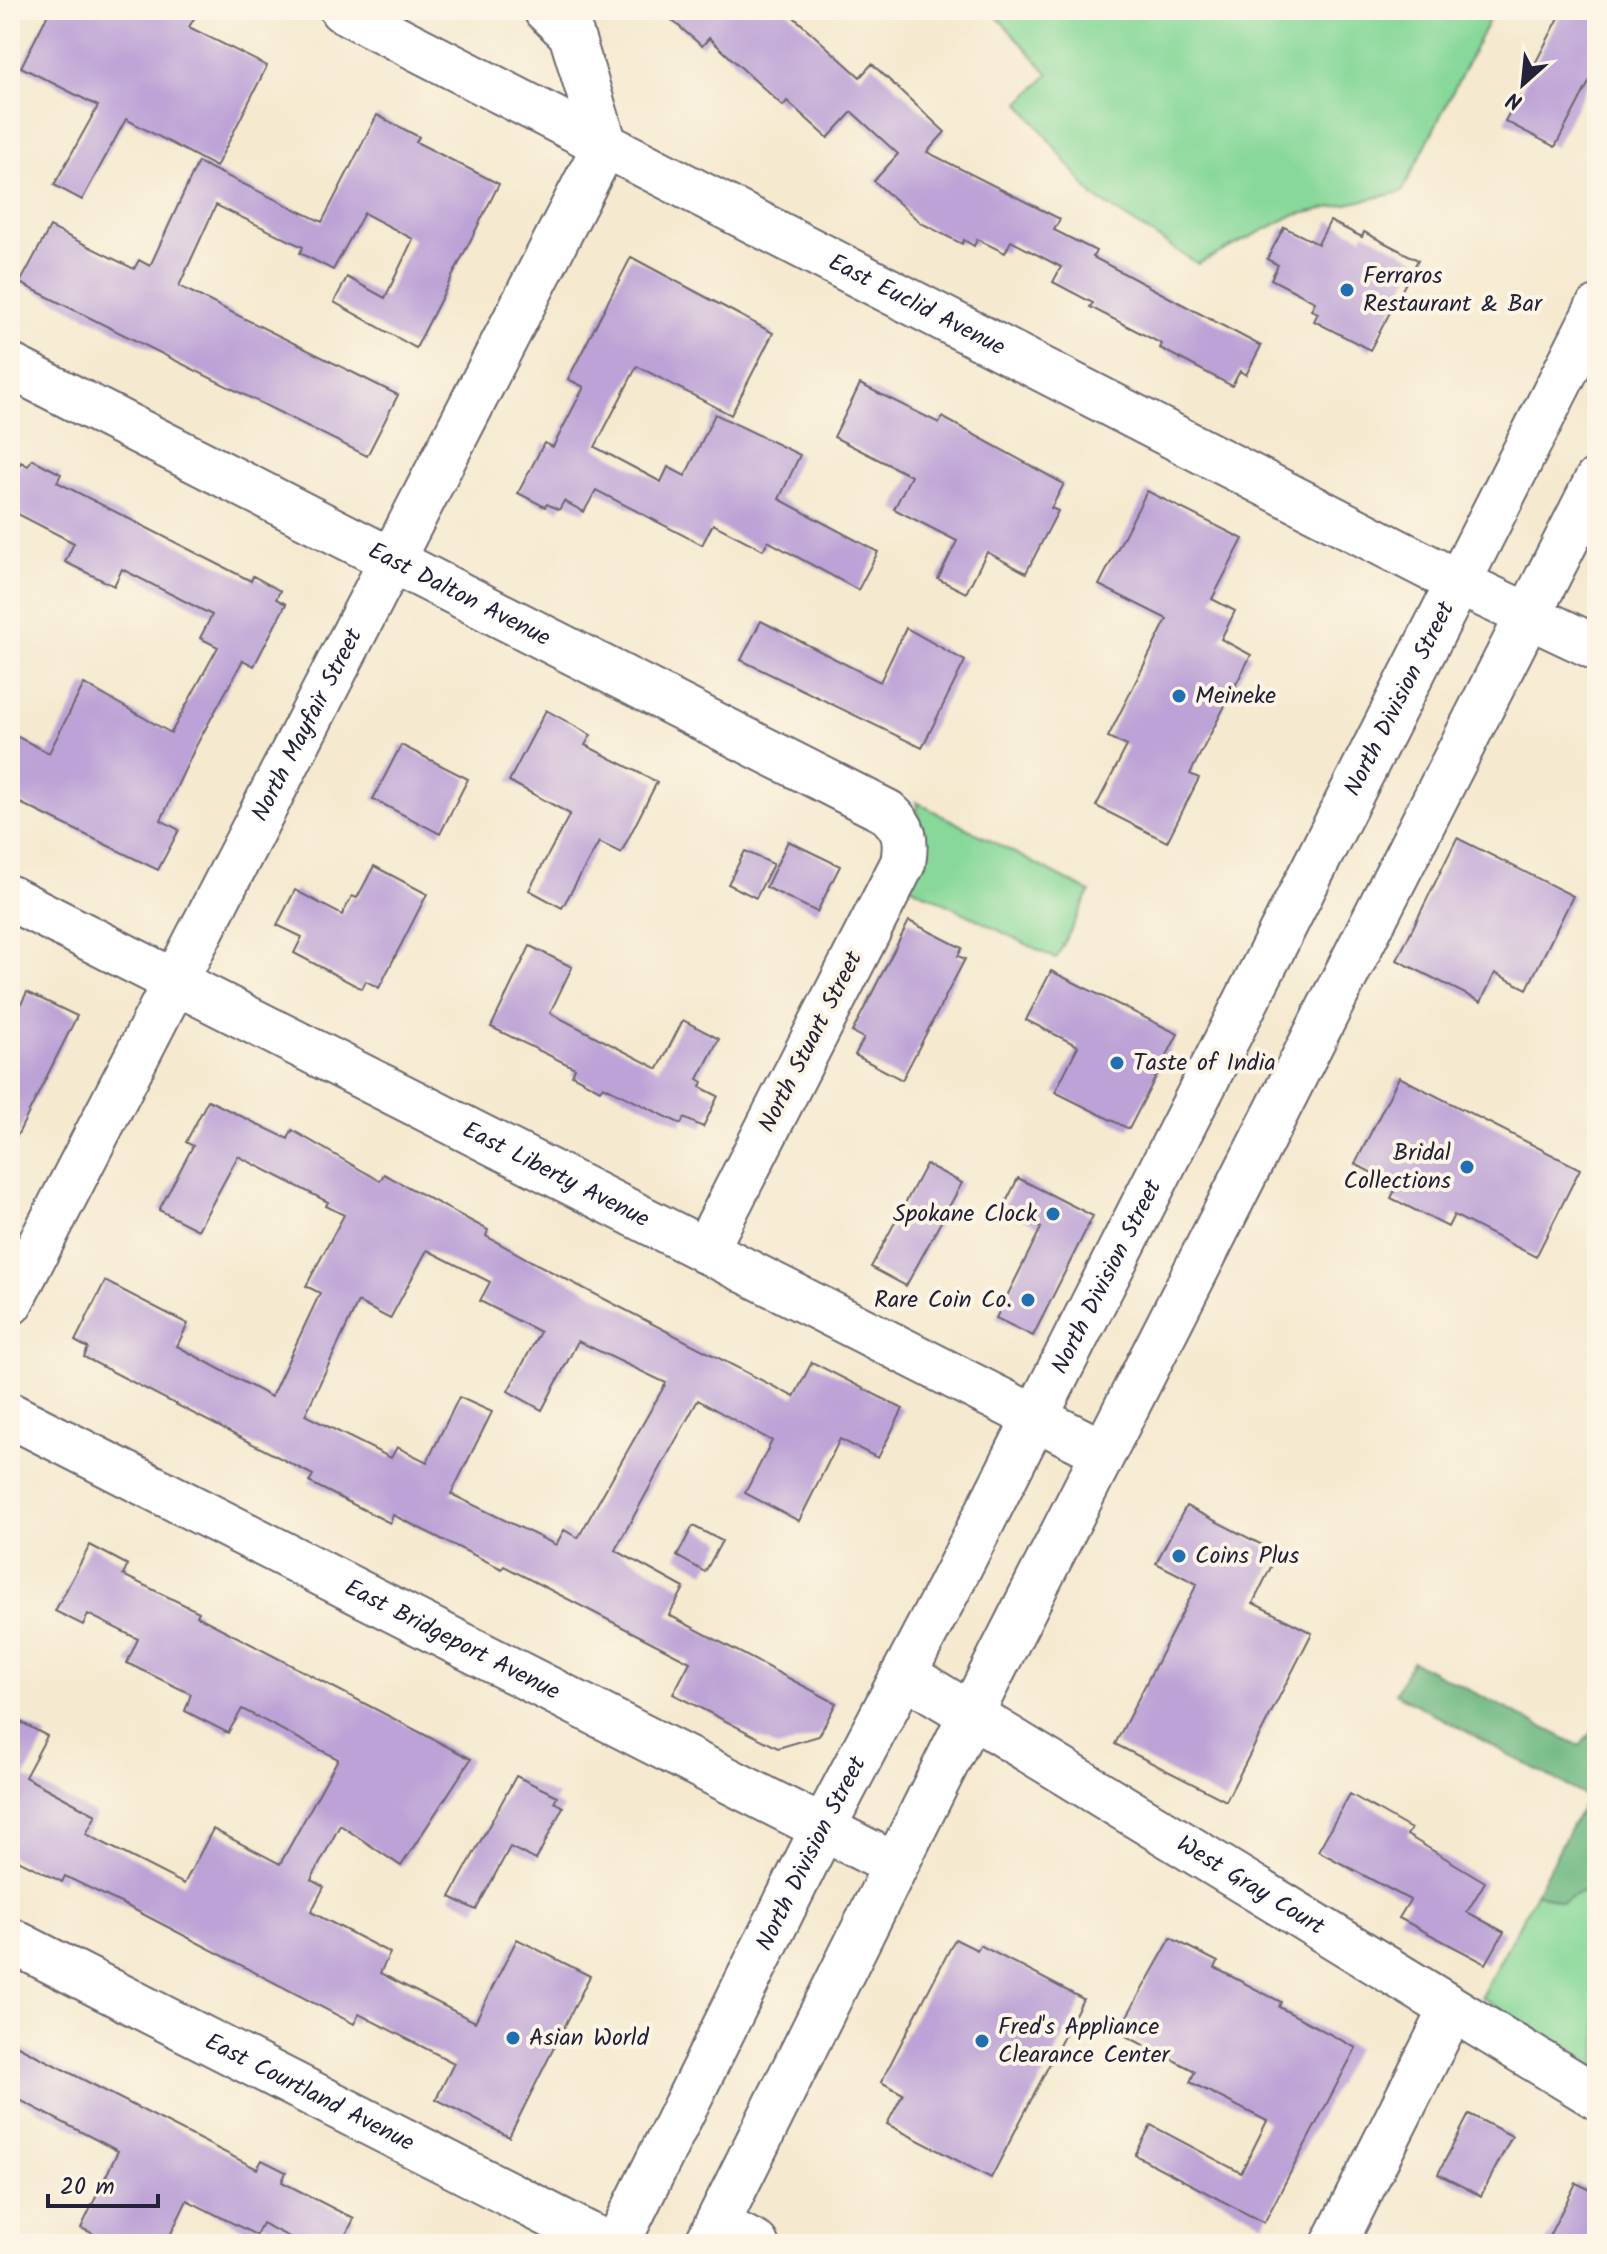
<svg xmlns="http://www.w3.org/2000/svg" width="1607" height="2254" viewBox="0 0 1607 2254" font-family="Kalam,sans-serif">
	<style>
		.green { fill: #87d899; stroke: #547d6a; stroke-width: 2 }
		.forest { fill: #6db881; stroke: #486d5e; stroke-width: 2 }
		.building { fill: #bca2d6; fill-rule: evenodd }
		.lines { fill: none; stroke-linecap: round; stroke-linejoin: round }
		.minor-casing { stroke: #6c686f; stroke-width: 48 }
		.major-casing { stroke: #6c686f; stroke-width: 48 }
		.minor { stroke: #fff; stroke-width: 44 }
		.major { stroke: #fff; stroke-width: 44 }
		.poi-dot { fill: #1f6fb2; stroke: #fcf5e5; stroke-width: 3 }
		.labels { text-anchor: middle; dominant-baseline: central; stroke-width: 8; stroke-linejoin: round; paint-order: stroke }
		.poi-label { font-size: 24px; fill: #22223b; stroke: #fcf5e5; text-anchor: start }
		.street-label { font-size: 24px; fill: #22223b; stroke: #fcf5e5 }
	</style>
	<rect width="100%" height="100%" fill="#fcf5e5"/>
	<filter id="ink" filterUnits="userSpaceOnUse"><feTurbulence type="fractalNoise" baseFrequency=".0125" numOctaves="2"/><feDisplacementMap in="SourceGraphic" scale="16" xChannelSelector="R" yChannelSelector="G"/><feConvolveMatrix kernelMatrix="1 2 1 2 8 2 1 2 1" color-interpolation-filters="sRGB"/></filter>
	<filter id="wash" filterUnits="userSpaceOnUse"><feTurbulence type="fractalNoise" baseFrequency=".006" numOctaves="4" result="noise"/><feDisplacementMap in="SourceGraphic" scale="32" xChannelSelector="R" yChannelSelector="G"/><feGaussianBlur stdDeviation="1.8" result="paint"/><feColorMatrix in="noise" values="0 0 0 0 0 0 0 0 0 0 0 0 0 0 0 0 0 1.4 0 .05"/><feComposite in="paint" operator="in"/></filter>
	<g filter="url(#wash)">
		<rect width="100%" height="100%" fill="#f5e9cf"/>
		<!-- green -->
		<path class="green" d="M991,10H1494L1402,192L1291,216L1198,264L1093,196L1020,103L1049,74Z
			M916,802L1090,892L1056,959L910,886L925,845Z
			M1597,1883V2066L1481,1997L1536,1893L1562,1902Z"/>
		<!-- forest -->
		<path class="forest" d="M1412,1661L1580,1746L1597,1725V1883L1562,1902L1536,1893L1587,1797L1395,1693Z"/>
		<g id="blocks">
			<!-- building -->
			<path class="building" d="M50,10H199L189,27L267,66L216,167L126,119L82,200L54,185L98,106L21,67Z
				M660,10H786L860,77L872,64L945,132L927,152L1060,219L1054,230L1096,251L1093,257L1261,346L1246,375L1240,371L1232,386L1160,348L1162,344L1090,307L1093,303L1053,282L1061,267L1011,241L1005,253L977,239L974,246L964,240L962,244L921,223L874,181L898,154L852,112L828,138L787,101L783,106L709,38L702,46Z
				M1563,10H1597V67L1555,147L1505,121Z
				M377,115L419,137L416,142L499,184L416,348L334,302L347,277L385,298L413,239L364,213L333,270L300,253L303,247L216,205L179,286L398,395L367,456L20,283L50,227L134,269L139,260L150,266L198,162L322,222Z
				M1330,221L1362,237L1364,232L1418,260L1370,350L1314,321L1318,313L1311,310L1315,302L1271,279L1278,265L1267,259L1284,227L1318,244Z
				M631,257L773,333L731,415L637,366L595,447L661,482L668,467L685,476L715,414L800,455L779,499L878,552L858,590L768,541L763,550L713,524L702,545L596,490L584,512L564,501L559,510L547,504L545,507L518,493L544,443L553,447L584,387L568,379Z
				M860,384L939,423L942,417L1064,484L1051,508L1058,511L1026,573L987,552L966,593L938,579L957,541L894,509L911,476L834,437Z
				M32,459L61,474L57,482L251,581L253,576L280,591L276,599L286,604L254,666L243,660L196,746L161,820L179,830L158,870L10,798V733L49,753L84,684L171,733L218,647L200,638L212,615L122,569L114,586L65,562L74,543L10,510V483L21,462L28,466Z
				M1147,491L1243,539L1212,599L1235,611L1221,639L1251,655L1190,774L1199,778L1167,842L1096,806L1127,746L1108,737L1167,619L1099,585Z
				M761,621L880,682L906,628L965,661L922,748L741,660Z
				M546,710L591,735L585,745L657,782L621,853L599,842L562,908L529,890L570,814L509,781Z
				M401,745L468,779L440,834L373,799Z
				M1457,838L1573,896L1527,989L1495,973L1481,1002L1397,960Z
				M788,841L840,866L817,912L766,887Z
				M745,851L773,864L756,898L728,884Z
				M374,866L427,894L379,988L366,981L362,989L294,953L302,937L277,925L295,890L342,915L352,896L357,898Z
				M909,921L962,948L958,956L965,959L902,1080L855,1055L864,1038L852,1032Z
				M530,946L572,967L550,1013L658,1069L683,1020L719,1039L698,1079L703,1082L700,1087L718,1096L703,1127L684,1118L681,1124L603,1086L600,1090L572,1075L575,1068L491,1027Z
				M1051,971L1178,1034L1129,1129L1055,1092L1078,1046L1026,1020Z
				M27,992L77,1016L10,1150V1026Z
				M1399,1077L1580,1169L1536,1257L1454,1215L1448,1227L1391,1198L1397,1186L1355,1164Z
				M208,1100L288,1139L292,1130L380,1181L384,1174L488,1230L486,1236L531,1261L794,1397L812,1362L903,1409L878,1458L840,1439L799,1521L745,1493L772,1441L698,1400L615,1550L684,1588L669,1615L836,1703L819,1736L778,1748L673,1694L690,1662L504,1566L502,1569L393,1515L390,1523L309,1482L313,1475L84,1357L88,1348L75,1341L105,1281L188,1324L177,1346L271,1397L320,1293L306,1286L344,1215L326,1206L328,1202L238,1156L198,1230L159,1210L193,1146L186,1142ZM427,1250L490,1282L480,1301L540,1332L508,1391L542,1410L578,1341L666,1383L578,1538L564,1530L556,1545L451,1494L492,1412L459,1397L427,1462L397,1447L391,1458L305,1415L358,1302L390,1319Z
				M926,1164L962,1183L906,1286L871,1267Z
				M1018,1178L1093,1216L1033,1336L996,1318L1041,1228L1003,1208Z
				M1186,1506L1278,1553L1253,1603L1312,1633L1226,1801L1115,1744L1197,1584L1156,1563Z
				M693,1526L722,1541L705,1572L677,1556Z
				M90,1545L128,1565L123,1575L199,1612L197,1616L471,1759L401,1866L340,1825L311,1880L324,1887L311,1912L390,1953L380,1973L475,2022L517,1939L590,1976L509,2137L436,2099L454,2063L359,2014L354,2024L133,1909L65,1876L62,1882L10,1856V1716L47,1736L25,1777L96,1815L86,1834L184,1884L213,1829L280,1864L338,1759L242,1709L228,1733L185,1711L191,1694L127,1663L138,1639L88,1614L83,1625L55,1611Z
				M516,1776L557,1796L554,1802L563,1807L536,1860L510,1847L476,1910L450,1897Z
				M1350,1794L1411,1829L1407,1835L1485,1882L1467,1912L1504,1932L1486,1964L1399,1918L1410,1900L1318,1851Z
				M1171,1938L1218,1962L1215,1968L1281,2002L1279,2007L1356,2048L1264,2223L1135,2155L1151,2125L1241,2173L1267,2121L1190,2082L1195,2071L1118,2032Z
				M955,1939L977,1950L980,1945L1083,1999L991,2178L887,2124L903,2094L881,2082Z
				M10,2042L257,2169L262,2160L286,2172L282,2182L354,2219L341,2244H303L262,2223L256,2235L187,2200L166,2244H115L81,2228L118,2151L10,2095Z
				M1469,2114L1512,2136L1481,2196L1438,2174Z
				M1576,2183L1597,2193V2244H1545Z"/>
		</g>
	</g>
	<g filter="url(#ink)">
		<use href="#blocks" fill-opacity="0" stroke="#6c686f" stroke-width="2"/>
		<g class="lines">
			<!-- minor casing -->
			<g class="minor-casing">
				<g id="minor">
					<path id="s1" d="M342,10L1457,582L1597,648"/>
					<path id="s2" d="M10,366L887,812C905,827 907,841 903,863L705,1251"/>
					<path id="s3" d="M10,898L1103,1452"/>
					<path id="s4" d="M10,1303L605,145L571,34L546,10"/>
					<path id="s5" d="M10,1415L895,1865"/>
					<path id="s6" d="M904,1674L1597,2097"/>
					<path id="s7" d="M10,1940L607,2244"/>
					<path d="M717,2224L756,2244"/>
					<path d="M1334,2244L1452,2009"/>
				</g>
			</g>
			<!-- major casing -->
			<g class="major-casing">
				<g id="major">
					<path id="s8" d="M617,2244L823,1828L948,1590L1597,309"/>
					<path d="M707,2244L971,1714L1597,480"/>
				</g>
			</g>
			<!-- minor -->
			<use href="#minor" class="minor"/>
			<!-- major -->
			<use href="#major" class="major"/>
		</g>
	</g>
	<!-- markers -->
	<g class="poi-dot">
		<circle cx="1347" cy="290" r="8"/>
		<circle cx="1179" cy="696" r="8"/>
		<circle cx="1117" cy="1063" r="8"/>
		<circle cx="1467" cy="1167" r="8"/>
		<circle cx="1053" cy="1214" r="8"/>
		<circle cx="1028" cy="1300" r="8"/>
		<circle cx="1179" cy="1556" r="8"/>
		<circle cx="513" cy="2038" r="8"/>
		<circle cx="982" cy="2041" r="8"/>
	</g>
	<g class="labels">
		<!-- poi labels -->
		<g class="poi-label">
			<text x="1363" y="276">Ferraros<tspan x="1363" dy="28">Restaurant &amp; Bar</tspan></text>
			<text x="1195" y="696">Meineke</text>
			<text x="1133" y="1063">Taste of India</text>
			<text x="1451" y="1153" text-anchor="end">Bridal<tspan x="1451" dy="28">Collections</tspan></text>
			<text x="1037" y="1214" text-anchor="end">Spokane Clock</text>
			<text x="1012" y="1300" text-anchor="end">Rare Coin Co.</text>
			<text x="1195" y="1556">Coins Plus</text>
			<text x="998" y="2027">Fred's Appliance<tspan x="998" dy="28">Clearance Center</tspan></text>
			<text x="529" y="2038">Asian World</text>
		</g>
		<!-- street labels -->
		<g class="street-label">
			<text stroke="none"><textPath href="#s1" startOffset="646">East Euclid Avenue</textPath></text>
			<text stroke="none"><textPath href="#s2" startOffset="504">East Dalton Avenue</textPath></text>
			<text stroke="none"><textPath href="#s8" startOffset="1732">North Division Street</textPath></text>
			<text stroke="none"><textPath href="#s4" startOffset="650">North Mayfair Street</textPath></text>
			<text transform="translate(811 1042) rotate(-63)">North Stuart Street</text>
			<text stroke="none"><textPath href="#s3" startOffset="612">East Liberty Avenue</textPath></text>
			<text stroke="none"><textPath href="#s8" startOffset="1084">North Division Street</textPath></text>
			<text stroke="none"><textPath href="#s5" startOffset="496">East Bridgeport Avenue</textPath></text>
			<text stroke="none"><textPath href="#s8" startOffset="436">North Division Street</textPath></text>
			<text stroke="none"><textPath href="#s6" startOffset="406">West Gray Court</textPath></text>
			<text stroke="none"><textPath href="#s7" startOffset="336">East Courtland Avenue</textPath></text>
		</g>
	</g>
	<!-- margin -->
	<rect width="1607" height="2254" fill="none" stroke="#fcf5e5" stroke-width="40"/>
	<!-- north arrow -->
	<g transform="translate(1523 84) rotate(207)" stroke="#fcf5e5" stroke-width="6" paint-order="stroke">
	<path d="M0-6L14 30L0 20L-14 30Z" fill="#22223b"/>
	<text y="-12" font-size="22" font-weight="bold" text-anchor="middle" fill="#22223b">N</text>
	</g>
	<!-- scale -->
	<path d="M48 2194v12h110v-12" fill="none" stroke="#22223b" stroke-width="4"/>
	<text x="60" y="2194" font-size="24" fill="#22223b" stroke="#fcf5e5" stroke-width="6" paint-order="stroke">20 m</text>
</svg>
